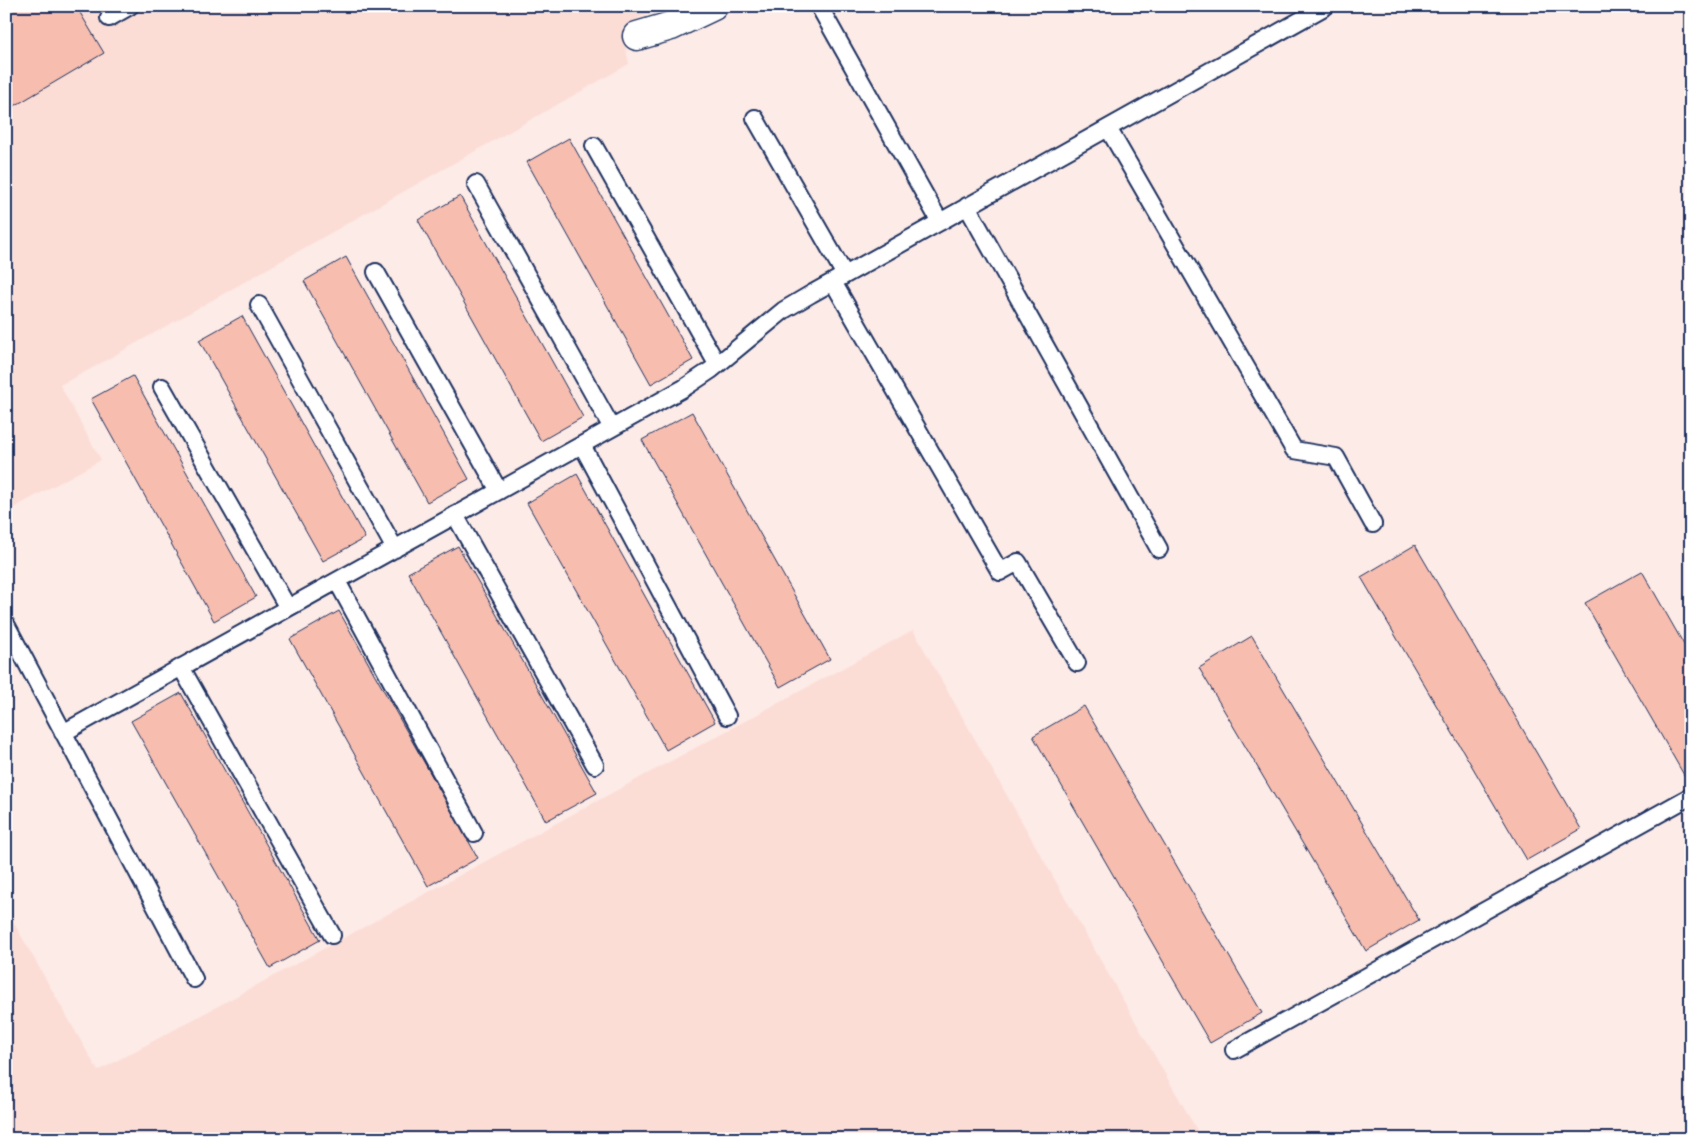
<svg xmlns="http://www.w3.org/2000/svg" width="1697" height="1145" viewBox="0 0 1697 1145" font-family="Delius,sans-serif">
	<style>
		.built { fill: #fbddd6 }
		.building { fill: #f7bdaf; stroke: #1b2f5e }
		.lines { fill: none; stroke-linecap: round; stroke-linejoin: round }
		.lane-casing { stroke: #1b2f5e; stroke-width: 20 }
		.street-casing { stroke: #1b2f5e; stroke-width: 31 }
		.lane { stroke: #fff; stroke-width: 16 }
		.street { stroke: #fff; stroke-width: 28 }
	</style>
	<rect width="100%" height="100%" fill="#fdebe7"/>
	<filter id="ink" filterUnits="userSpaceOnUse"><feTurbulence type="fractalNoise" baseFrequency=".02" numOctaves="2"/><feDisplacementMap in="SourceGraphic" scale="10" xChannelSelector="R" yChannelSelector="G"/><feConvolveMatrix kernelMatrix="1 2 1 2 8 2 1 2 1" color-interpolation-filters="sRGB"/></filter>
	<g filter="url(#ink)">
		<!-- built -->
		<path class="built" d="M6,6H660L622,28L629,64L87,371L60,385L101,460L6,512Z
			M913,630L1202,1139H6V909L98,1071Z"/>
		<!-- building -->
		<path class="building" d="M6,6H76L104,53L6,111Z
			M569,138L693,360L651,384L527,162Z
			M460,196L583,417L541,441L418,220Z
			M346,257L469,479L427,502L304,281Z
			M242,316L365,538L323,561L199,340Z
			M133,376L256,597L214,621L91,399Z
			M692,412L830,659L780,687L642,440Z
			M577,474L715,722L666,750L527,503Z
			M1415,545L1581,829L1527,860L1361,577Z
			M458,546L597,793L546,821L408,573Z
			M1642,571L1691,657V771L1684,775L1585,603Z
			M339,611L478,858L428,886L290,639Z
			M1252,636L1419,920L1366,951L1199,668Z
			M181,693L320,940L270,968L131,721Z
			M1084,706L1262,1013L1210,1043L1033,736Z"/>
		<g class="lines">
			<!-- lane casing -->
			<g class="lane-casing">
				<path id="lane" d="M819,6L940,222
					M109,18L130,6
					M755,118L845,275
					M1108,128L1294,450L1336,457L1373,524
					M594,146L717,364
					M476,184L612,428
					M967,206L1159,549
					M376,272L499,491
					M833,282L1000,572L1018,562L1077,663
					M259,305L395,549
					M162,387L288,608
					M582,445L727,716
					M455,515L595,765
					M337,581L474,833
					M7,626L194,979
					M181,667L332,935
					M63,733L684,388L711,370L784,310L811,294L1326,6
					M1234,1050L1691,796"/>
			</g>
			<!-- street casing -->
			<g class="street-casing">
				<path id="street" d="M637,36L671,26L713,6"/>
			</g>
			<!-- lane -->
			<use href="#lane" class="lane"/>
			<!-- street -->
			<use href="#street" class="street"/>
		</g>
	</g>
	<!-- margin -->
	<rect width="1697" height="1145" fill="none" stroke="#fff" stroke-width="25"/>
	<rect x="12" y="12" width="1672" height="1120" fill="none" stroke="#1b2f5e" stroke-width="2" filter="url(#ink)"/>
</svg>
